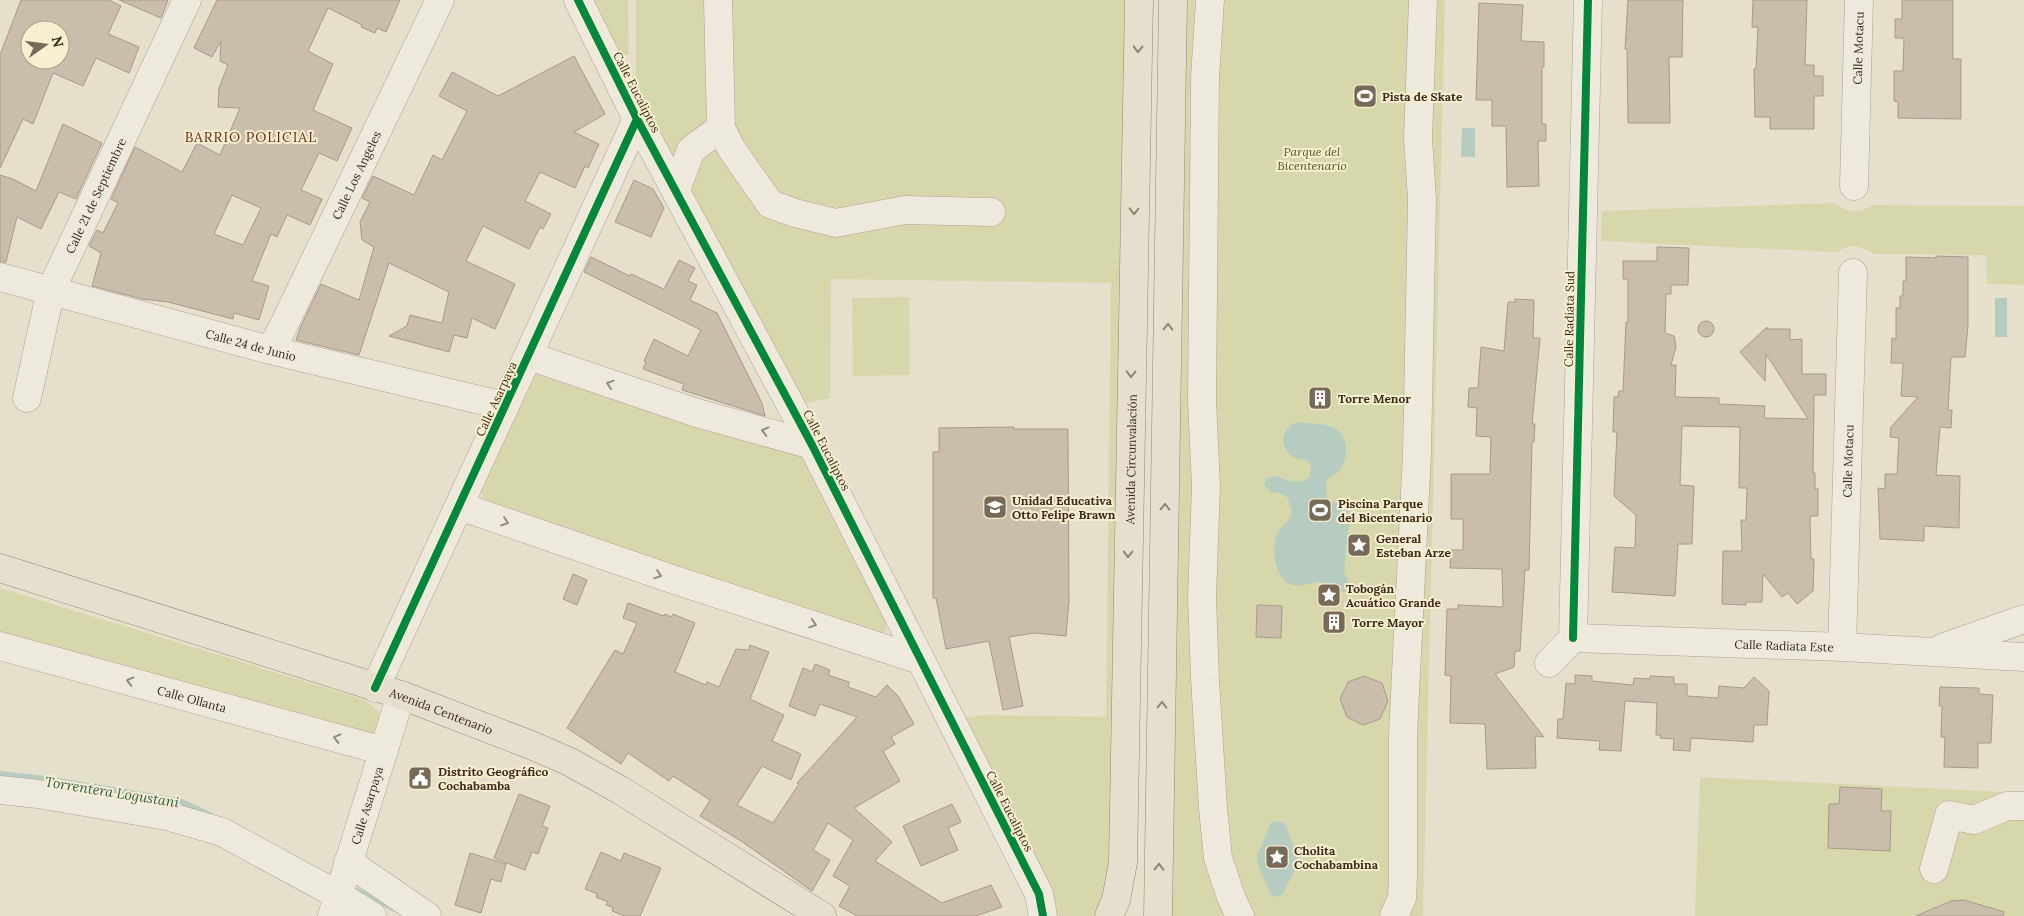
<svg xmlns="http://www.w3.org/2000/svg" width="2024" height="916" viewBox="0 0 2024 916" font-family="Lora,serif">
	<style>
		.green { fill: #d6d8ab }
		.water { fill: #b6ccc0 }
		.lines { fill: none; stroke-linecap: round; stroke-linejoin: round }
		.stream { stroke: #b6ccc0; stroke-width: 6 }
		.building { fill: #cabdab; stroke: #a79a8a; fill-rule: evenodd }
		.minor-casing { stroke: #aba394; stroke-width: 29 }
		.major-casing { stroke: #90897b; stroke-width: 29 }
		.minor { stroke: #eee9dd; stroke-width: 28 }
		.major { stroke: #e6dfce; stroke-width: 28 }
		.cycleway-casing { stroke: #f9eecf; stroke-width: 11 }
		.cycleway { stroke: #00873e; stroke-width: 8 }
		.oneway { stroke: #908574 }
		.oneway2 { stroke: #948a7c }
		.labels { text-anchor: middle; dominant-baseline: central; stroke-width: 4; stroke-linejoin: round; paint-order: stroke }
		.street-label { font-size: 12px; fill: #3b2b1b; stroke: #f9eecf }
		.poi-label { font-size: 12px; font-weight: bold; fill: #3b2b1b; stroke: #f9eecf; text-anchor: start }
		.park-label { font-size: 12px; font-style: italic; fill: #495920; stroke: #f9eecf }
		.neighbourhood-label { font-size: 14px; letter-spacing: 1px; fill: #6c2b16; stroke: #f9eecf }
		.water-label { font-size: 14px; font-style: italic; fill: #295c5b; stroke: #f9eecf }
	</style>
	<rect width="100%" height="100%" fill="#e6dfcb"/>
	<!-- green -->
	<path class="green" d="M586,0H628L629,54L616,59Z
		M636,0H1127L1112,844L1105,885L1095,916H1053L965,718L982,715L1106,717L1111,283L831,279L830,398L799,405L636,87Z
		M1185,0H1445L1423,916H1166Z
		M1834,203C1848,213 1858,214 1873,205L2024,206V285L1987,284L1986,255L1874,254C1860,245 1850,243 1836,252L1601,241L1602,211Z
		M909,297L910,375L853,376L852,298Z
		M540,373L804,455L887,622L885,632L876,636L486,501L480,492L481,485L533,376Z
		M0,588L365,700L379,712L381,727L377,738L0,635Z
		M1700,777L2024,793V916H1695Z"/>
	<!-- water -->
	<path class="water" d="M1462,128H1475V157H1461Z
		M1995,298H2007V337H1995Z
		M1297,422C1307,423 1322,423 1332,427C1349,434 1350,458 1339,471C1335,475 1330,477 1326,481L1327,498C1335,504 1345,505 1350,513L1344,572L1350,586L1348,591L1335,593L1320,582C1311,582 1301,587 1293,585C1275,582 1271,548 1277,534C1280,527 1288,523 1291,516C1293,509 1289,503 1287,497L1280,493L1270,492L1264,485L1266,479C1280,469 1290,491 1310,477C1311,471 1313,466 1308,462C1304,457 1298,460 1293,457C1278,447 1281,429 1297,422Z
		M1279,821L1284,823L1286,826L1297,856L1298,864L1282,895L1274,897L1271,895L1257,862V856L1271,823Z"/>
	<g class="lines">
		<!-- stream -->
		<path class="stream" d="M0,774L46,779L179,801L210,815
			M357,891L395,909"/>
	</g>
	<!-- building -->
	<path class="building" d="M21,0H109L121,6L108,34L139,47L129,73L96,58L83,86L53,73L33,124L23,119L0,168V55ZM30,30H60V60H30Z
		M119,0H168L161,18Z
		M217,0H400L386,32L377,28L375,33L361,27L362,25L328,8L308,51L333,64L313,110L352,128L337,161L319,153L301,190L322,199L310,225L287,215L277,237L271,234L252,281L269,286L259,320L234,313L233,319L168,302L142,299L92,286L101,253L89,246L97,230L103,233L118,203L111,199L135,147L182,172L197,143L220,155L240,108L218,107L219,88L228,65L220,61L221,41L212,57L194,48ZM232,195L261,208L243,245L214,234Z
		M1628,0H1683L1682,57H1669L1670,123H1628L1627,49H1625Z
		M1753,0H1807L1805,65H1814V76H1823V96H1814V129H1770V117H1755L1754,69H1756L1758,27H1752Z
		M1902,0H1953V59H1961V119L1898,118V102L1894,101V71H1903L1904,38H1895V19H1902Z
		M1479,3L1523,5L1521,41L1544,42V67H1542V124H1546V141H1538L1539,186L1507,187L1506,126H1492V100H1476Z
		M574,56L605,114L574,132L599,144L588,168L585,166L575,188L540,172L525,201L551,214L543,229L540,227L529,249L483,226L466,261L515,284L495,329L472,318L467,338L454,335L449,352L389,336L407,326L410,315L442,323L449,292L389,263L359,355L296,340L301,326L321,284L359,300L374,247L362,240L360,222L370,202L362,198L373,176L414,195L433,155L442,160L467,111L439,96L452,72L498,96Z
		M63,124L102,143L76,199L59,192L41,229L17,217L6,262H0V175L13,179L36,191Z
		M634,180L653,189L664,208L651,237L615,222Z
		M1657,247L1689,248L1688,285H1671V294H1666L1665,333L1674,336L1676,347L1671,365H1676L1675,397L1719,398V404L1765,406L1764,418L1808,419L1766,354L1765,381L1740,352L1767,327V329H1790V340L1802,339V374H1826V395H1814L1813,473H1815V489H1818V516H1810L1811,559H1814L1813,591L1797,604L1788,593L1782,597L1763,574L1762,602H1746V605L1722,604L1723,551H1742L1741,520H1746L1747,488H1739L1740,427L1682,426L1680,485L1694,486L1692,544H1678L1675,596L1612,592L1615,547L1635,548L1636,515L1614,496L1617,432H1613L1614,397H1618L1619,391H1623L1626,322H1628V279H1623V261H1657Z
		M1936,256L1968,257V325L1965,357H1951L1948,410H1952L1951,428L1940,427L1936,475L1960,476L1959,528L1924,526V541L1880,539L1878,488L1885,489V474H1897L1899,438L1890,437L1891,427L1918,397L1901,396L1903,363H1891L1892,338L1896,339V308H1900V296H1903V281H1906V257L1936,258Z
		M591,257L630,276L631,274L664,289L679,260L695,268L688,281L697,285L690,300L717,313L762,403L765,416L682,390L684,384L643,369L646,362L644,361L654,339L688,356L701,330L584,272Z
		M1515,299L1534,300L1533,338H1540L1532,424H1535L1534,442H1532L1529,570H1525L1520,651H1515L1514,667L1495,674L1544,737L1535,736L1536,768L1487,769L1485,724L1450,723L1451,676L1445,675L1447,609H1458V605L1503,607L1502,569L1450,568L1451,550H1463V519H1451V474H1490L1491,437L1476,436L1477,408L1468,407L1469,388H1478L1481,347L1504,351L1508,302H1515Z
		M1698 329a8 8 0 1 1 16 0a8 8 0 1 1-16 0Z
		M1014,427V429H1068L1069,601L1066,636L1034,633L1009,637L1023,706L1003,710L989,641L946,649L936,598H933V452H939V428Z
		M573,574L587,580L577,605L563,599Z
		M628,603L664,616L665,614L671,617L673,614L695,623L675,672L706,685L707,682L719,687L736,649L749,650L750,645L769,652L750,699L784,715L772,741L801,754L791,780L762,766L737,805L773,823L799,784L797,783L857,717L820,704L815,716L789,706L803,668L812,672L815,664L830,670L828,675L849,682L848,687L876,697L887,685L898,696L914,724L891,737L895,744L883,751L900,781L854,808L892,842L875,861L942,903L991,885L1002,907L976,916H857L839,906L850,886L833,876L853,840L828,823L813,850L830,860L812,891L741,841L700,816L710,800L673,776L669,781L628,753L621,764L567,728L615,650L623,654L637,623L623,618Z
		M1257,605L1282,606L1281,638L1256,637Z
		M1575,675L1592,676V681L1633,685L1634,678L1650,679V676L1674,677V684H1687V696L1718,698L1719,686L1744,688L1754,677L1769,691L1767,725H1754L1753,742L1691,738L1690,751L1673,750L1674,739L1660,738L1661,735H1656L1657,703L1625,701L1621,751L1599,750L1600,741L1557,738L1558,719H1563L1566,683L1575,684Z
		M1364,676L1382,683L1388,701L1380,719L1363,725L1347,717L1340,699L1348,682Z
		M1940,687L1979,688V694L1993,695L1991,743H1978V768L1944,767L1945,737H1941L1942,706H1939Z
		M1840,787L1882,789L1881,811H1891L1890,851L1828,848L1829,804H1839Z
		M519,794L550,806L542,826L548,828L538,854L532,852L525,870L494,858Z
		M952,804L961,822L948,828L958,850L921,866L903,826Z
		M601,852L621,861L624,853L661,868L640,916H625L612,911L613,907L606,905L608,902L596,897L597,894L585,889Z
		M470,853L506,864L501,882L491,879L481,913L455,905Z
		M1964,900L2004,912L2003,916H1916L1951,901Z"/>
	<g class="lines">
		<!-- minor casing -->
		<g class="minor-casing">
			<g id="minor">
				<path d="M578,0L637,119L812,445L1039,894L1043,916"/>
				<path d="M1210,0L1205,77L1202,401L1206,486L1202,598L1205,679L1213,808L1218,858L1231,897L1240,916"/>
				<path d="M721,128L731,148L770,204L795,213L836,223L905,210L991,212"/>
				<path id="s1" d="M1854,186L1859,0"/>
				<path d="M676,190L691,150L721,128L718,0"/>
				<path id="s2" d="M0,277L270,350L505,406"/>
				<path id="s3" d="M270,350L281,331L440,0"/>
				<path d="M529,356L697,413L812,445"/>
				<path id="s4" d="M27,398L51,290L187,0"/>
				<path d="M459,506L672,579L920,660"/>
				<path d="M1573,638L1588,0"/>
				<path id="s5" d="M0,646L384,751"/>
				<path id="s6" d="M1842,647L1853,273"/>
				<path d="M1942,648L2024,619"/>
				<path id="s7" d="M1549,663L1573,638L1842,647L2024,657"/>
				<path d="M375,688L637,119"/>
				<path d="M0,790L38,794L167,816L222,832L338,895L372,916"/>
				<path d="M348,862L427,916"/>
				<path d="M1934,869L1949,815L1974,820L2007,806H2024"/>
				<path id="s8" d="M332,916L401,695"/>
				<path d="M1394,916L1402,898L1403,877V734L1417,454L1422,199L1418,138L1423,0"/>
			</g>
		</g>
		<!-- major casing -->
		<g class="major-casing">
			<g id="major">
				<path id="s9" d="M0,568L401,695L531,745L570,762L620,790L822,916"/>
				<path id="s10" d="M1109,916L1116,900L1123,862L1139,0"/>
				<path d="M1158,916L1173,0"/>
			</g>
		</g>
		<!-- minor -->
		<use href="#minor" class="minor"/>
		<!-- major -->
		<use href="#major" class="major"/>
		<!-- cycleway casing -->
		<g class="cycleway-casing">
			<path id="cycleway" d="M578,0L637,119L812,445L1039,894L1043,916
				M1573,638L1588,0
				M375,688L637,119"/>
		</g>
		<!-- cycleway -->
		<use href="#cycleway" class="cycleway"/>
	</g>
	<!-- one-way arrows -->
	<defs><path id="oneway-chevron" d="M-2-3.5L2.5 0L-2 3.5" fill="none" stroke-width="1.6" stroke-linecap="round" stroke-linejoin="round" transform="scale(1.25)"/></defs>
	<g class="oneway">
		<use href="#oneway-chevron" transform="translate(1138 49) rotate(91)"/>
		<use href="#oneway-chevron" transform="translate(1134 211) rotate(91)"/>
		<use href="#oneway-chevron" transform="translate(1168 327) rotate(-89)"/>
		<use href="#oneway-chevron" transform="translate(1131 374) rotate(91)"/>
		<use href="#oneway-chevron" transform="translate(1165 507) rotate(-89)"/>
		<use href="#oneway-chevron" transform="translate(1128 554) rotate(91)"/>
		<use href="#oneway-chevron" transform="translate(1162 705) rotate(-89)"/>
		<use href="#oneway-chevron" transform="translate(1159 867) rotate(-89)"/>
	</g>
	<g class="oneway2">
		<use href="#oneway-chevron" transform="translate(610 384) rotate(-161)"/>
		<use href="#oneway-chevron" transform="translate(765 431) rotate(-165)"/>
		<use href="#oneway-chevron" transform="translate(505 522) rotate(19)"/>
		<use href="#oneway-chevron" transform="translate(658 575) rotate(19)"/>
		<use href="#oneway-chevron" transform="translate(813 624) rotate(18)"/>
		<use href="#oneway-chevron" transform="translate(130 681) rotate(-165)"/>
		<use href="#oneway-chevron" transform="translate(337 738) rotate(-165)"/>
	</g>
	<!-- icons -->
	<defs>
		<g id="stadium-square" transform="scale(1.25)"><rect x="-9" y="-9" width="18" height="18" rx="4" fill="#776a59" stroke="#f9eecf"/><path d="M0-5a6.5 5 0 1 0 0 10a6.5 5 0 1 0 0-10ZM-3.5-1.8h7v3.6h-7Z" fill="#fff"/></g>
		<g id="building-square" transform="scale(1.25)"><rect x="-9" y="-9" width="18" height="18" rx="4" fill="#776a59" stroke="#f9eecf"/><path d="M-4-6H4V6H1V3H-1V6H-4ZM-2.5-4.3h1.7v1.8h-1.7ZM.8-4.3h1.7v1.8H.8ZM-2.5-1h1.7V.8h-1.7ZM.8-1h1.7V.8H.8Z" fill="#fff"/></g>
		<g id="school-square" transform="scale(1.25)"><rect x="-9" y="-9" width="18" height="18" rx="4" fill="#776a59" stroke="#f9eecf"/><path d="M0-5L7-2L0 1L-7-2ZM-4 1L0 2.5L4 1V4Q0 6-4 4Z" fill="#fff"/></g>
		<g id="sight-square" transform="scale(1.25)"><rect x="-9" y="-9" width="18" height="18" rx="4" fill="#776a59" stroke="#f9eecf"/><path d="M0-6L1.8-2.2L6-1.7L2.9 1.2L3.7 5.4L0 3.3L-3.7 5.4L-2.9 1.2L-6-1.7L-1.8-2.2Z" fill="#fff"/></g>
		<g id="civic-square" transform="scale(1.25)"><rect x="-9" y="-9" width="18" height="18" rx="4" fill="#776a59" stroke="#f9eecf"/><path d="M-.6-6.5H3V-4.5H.6V-3L4-1V1h2V6H-6V1h2V-1L-.6-3ZM-1.2 2.5V6h2.4V2.5Z" fill="#fff"/></g>
	</defs>
	<g fill-rule="evenodd">
		<use href="#stadium-square" x="1365" y="96"/>
		<use href="#building-square" x="1320" y="398"/>
		<use href="#school-square" x="995" y="507"/>
		<use href="#stadium-square" x="1320" y="510"/>
		<use href="#sight-square" x="1359" y="545"/>
		<use href="#sight-square" x="1329" y="595"/>
		<use href="#building-square" x="1334" y="622"/>
		<use href="#civic-square" x="420" y="778"/>
		<use href="#sight-square" x="1277" y="857"/>
	</g>
	<g class="labels">
		<!-- street labels -->
		<g class="street-label">
			<text stroke="none"><textPath href="#s1" startOffset="138">Calle Motacu</textPath></text>
			<text transform="translate(637 92) rotate(63)">Calle Eucaliptos</text>
			<text stroke="none"><textPath href="#s3" startOffset="195">Calle Los Angeles</textPath></text>
			<text stroke="none"><textPath href="#s4" startOffset="215">Calle 21 de Septiembre</textPath></text>
			<text transform="translate(1569 319) rotate(-89)">Calle Radiata Sud</text>
			<text stroke="none"><textPath href="#s2" startOffset="260">Calle 24 de Junio</textPath></text>
			<text transform="translate(496 399) rotate(-65)">Calle Asarpaya</text>
			<text transform="translate(827 450) rotate(63)">Calle Eucaliptos</text>
			<text stroke="none"><textPath href="#s10" startOffset="459">Avenida Circunvalación</textPath></text>
			<text stroke="none"><textPath href="#s6" startOffset="186">Calle Motacu</textPath></text>
			<text stroke="none"><textPath href="#s7" startOffset="246">Calle Radiata Este</textPath></text>
			<text stroke="none"><textPath href="#s5" startOffset="199">Calle Ollanta</textPath></text>
			<text stroke="none"><textPath href="#s9" startOffset="464">Avenida Centenario</textPath></text>
			<text stroke="none"><textPath href="#s8" startOffset="116">Calle Asarpaya</textPath></text>
			<text transform="translate(1010 811) rotate(63)">Calle Eucaliptos</text>
		</g>
		<!-- poi labels -->
		<g class="poi-label">
			<text x="1382" y="96">Pista de Skate</text>
			<text x="1338" y="398">Torre Menor</text>
			<text x="1012" y="500">Unidad Educativa<tspan x="1012" dy="14">Otto Felipe Brawn</tspan></text>
			<text x="1338" y="503">Piscina Parque<tspan x="1338" dy="14">del Bicentenario</tspan></text>
			<text x="1376" y="538">General<tspan x="1376" dy="14">Esteban Arze</tspan></text>
			<text x="1346" y="588">Tobogán<tspan x="1346" dy="14">Acuático Grande</tspan></text>
			<text x="1352" y="622">Torre Mayor</text>
			<text x="438" y="771">Distrito Geográfico<tspan x="438" dy="14">Cochabamba</tspan></text>
			<text x="1294" y="850">Cholita<tspan x="1294" dy="14">Cochabambina</tspan></text>
		</g>
		<!-- park labels -->
		<g class="park-label">
			<text x="1312" y="151">Parque del<tspan x="1312" dy="14">Bicentenario</tspan></text>
		</g>
		<!-- neighbourhood labels -->
		<g class="neighbourhood-label">
			<text x="251" y="137">BARRIO POLICIAL</text>
		</g>
		<!-- water labels -->
		<g class="water-label">
			<text transform="translate(112 792) rotate(9)">Torrentera Logustani</text>
		</g>
	</g>
	<!-- north arrow -->
	<g transform="translate(45 45) rotate(76)"><circle r="24" fill="#f9eecf" stroke="#ada087"/>
	<path d="M0-4L9 19L0 12L-9 19Z" fill="#776a59"/>
	<text y="-8" font-size="14" font-weight="bold" text-anchor="middle" fill="#3b2b1b">N</text>
	</g>
</svg>
